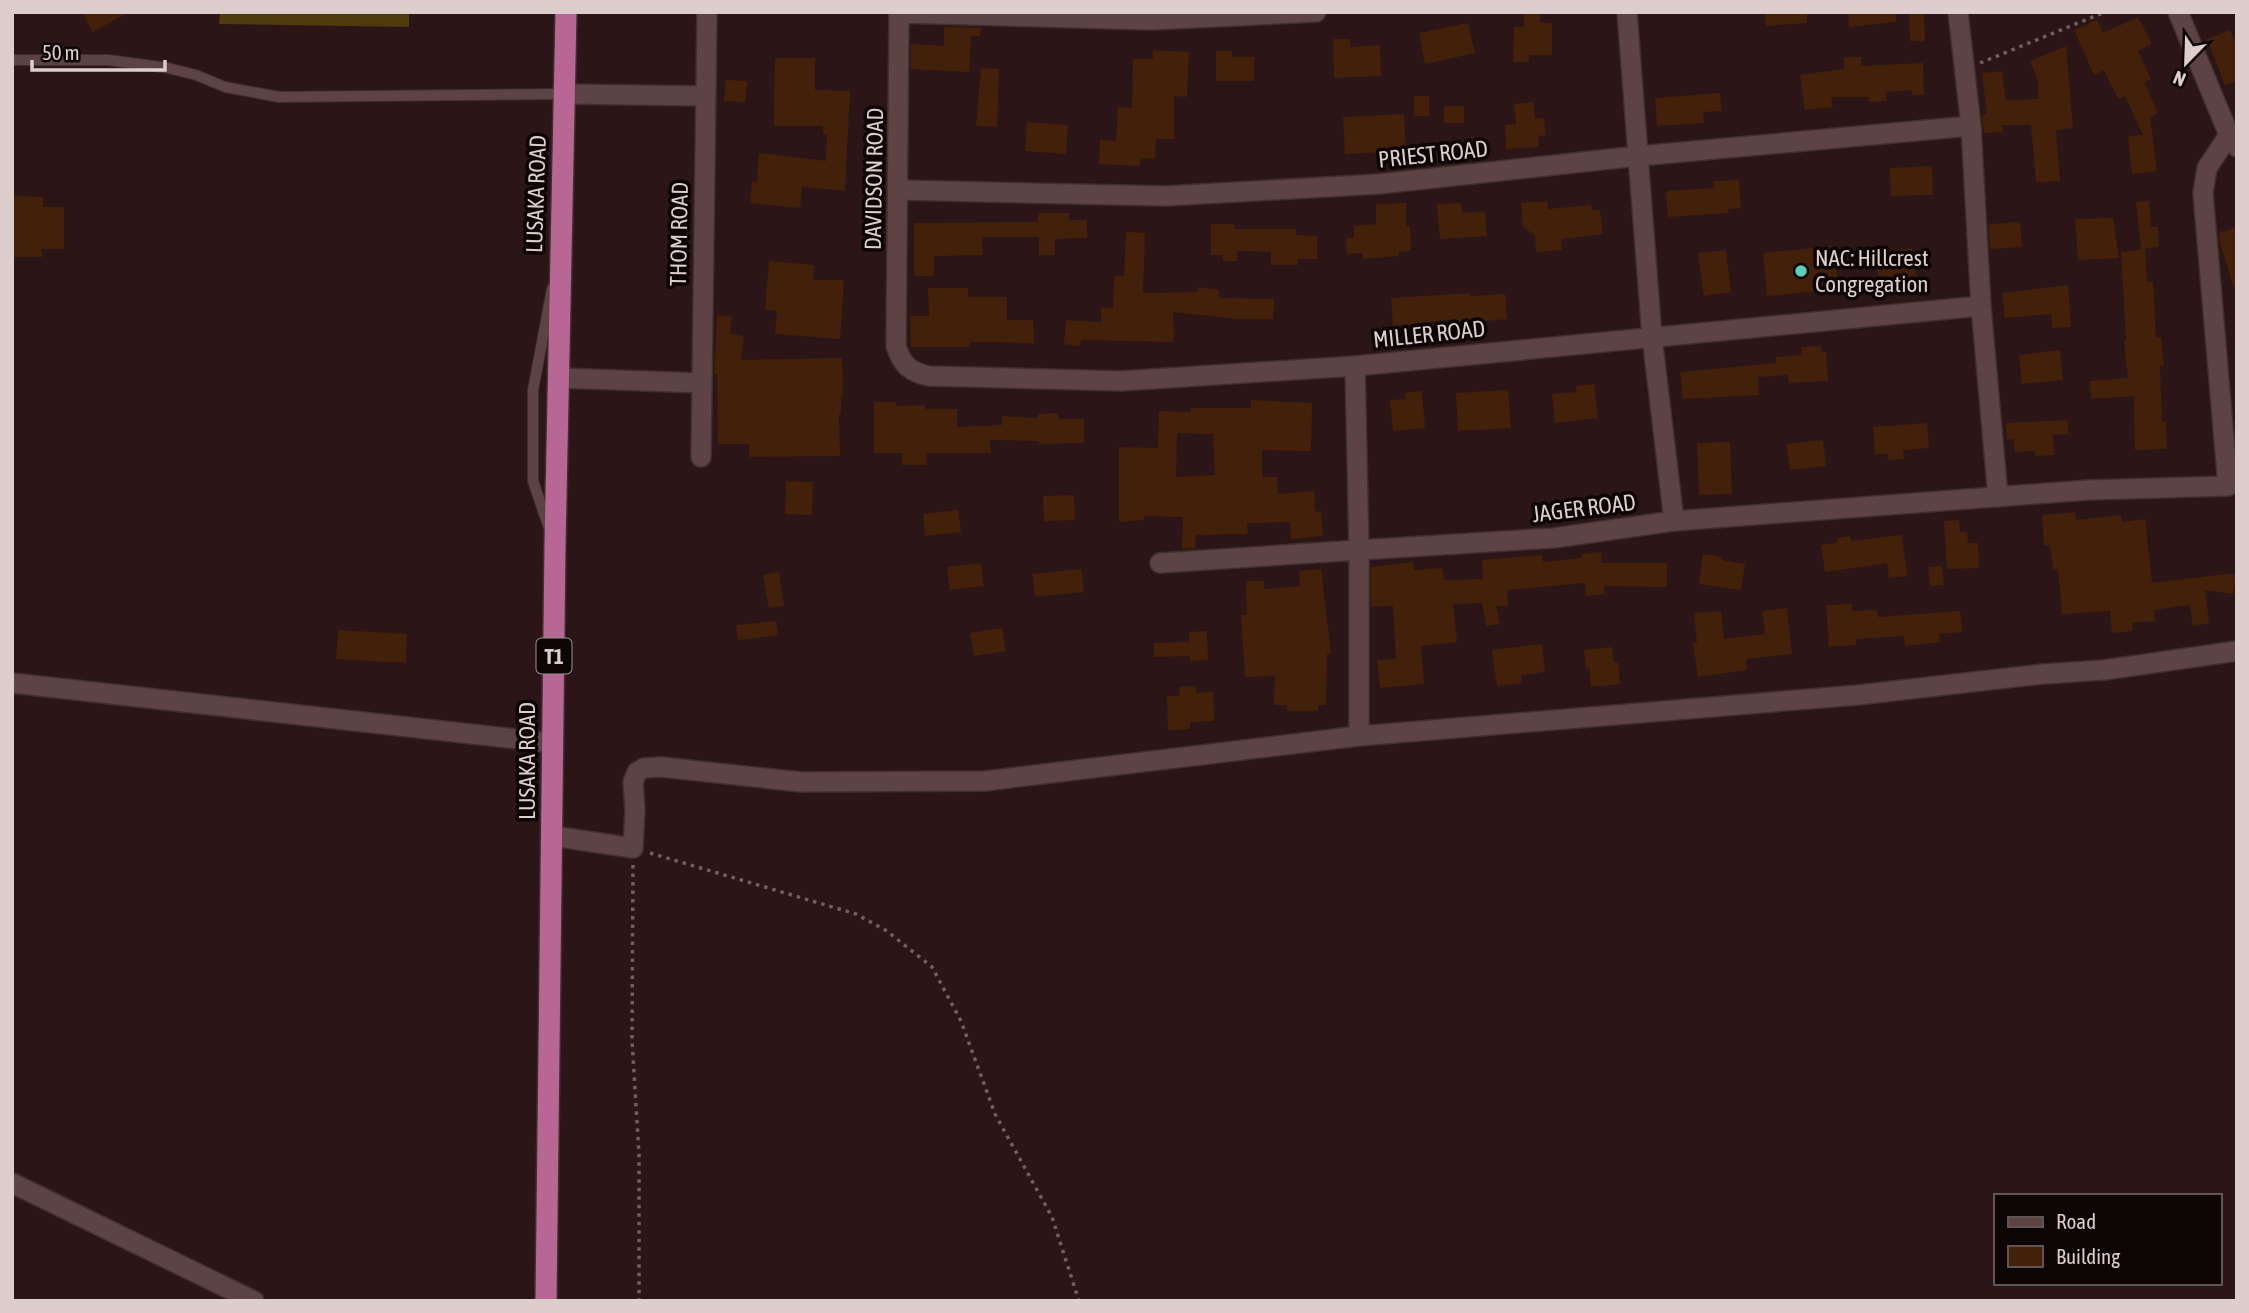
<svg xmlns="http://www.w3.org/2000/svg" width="2249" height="1313" viewBox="0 0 2249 1313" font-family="'Asap Condensed',sans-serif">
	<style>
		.green { fill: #4f3a0d }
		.building { fill: #43200a; fill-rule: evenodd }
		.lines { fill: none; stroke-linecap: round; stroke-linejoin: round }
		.service-casing { stroke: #3f2f2f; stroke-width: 12 }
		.minor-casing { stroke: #3f2f2f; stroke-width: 22 }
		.trunk-casing { stroke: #3f2f2f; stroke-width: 24 }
		.path { stroke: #735e5f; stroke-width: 3.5; stroke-dasharray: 3.5 5; stroke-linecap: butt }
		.service { stroke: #5d4343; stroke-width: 10 }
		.minor { stroke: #5d4343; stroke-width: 19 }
		.trunk { stroke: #b86794; stroke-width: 21 }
		.poi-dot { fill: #5cceba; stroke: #0d0505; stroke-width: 2.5 }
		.labels { text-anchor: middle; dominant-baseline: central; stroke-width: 7; stroke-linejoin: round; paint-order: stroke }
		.shield { fill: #0d0505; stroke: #9f9191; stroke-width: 2 }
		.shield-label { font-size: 21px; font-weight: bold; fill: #ddcdcd }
		.street-label { font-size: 23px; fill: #ddcdcd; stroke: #0d0505 }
		.poi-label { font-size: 23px; fill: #ddcdcd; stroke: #0d0505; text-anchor: start }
	</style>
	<rect width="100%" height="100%" fill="#2c1516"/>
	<!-- green -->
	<path class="green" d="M220,12H409V27L219,24Z"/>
	<!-- building -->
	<path class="building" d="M82,12H129L93,32Z
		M1765,12H1807V23L1766,26Z
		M1848,12H1896V22L1849,27Z
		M1909,12H1924L1925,41H1910Z
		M1524,13L1540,14V23H1552V55H1529V62H1513L1514,27H1524Z
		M2138,17L2152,44L2138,51L2151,79L2144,82L2158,113L2150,117L2157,171L2132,174L2128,136L2143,135L2125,96L2118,99L2104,70L2094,75L2074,30L2097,20L2103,33Z
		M1468,23L1475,53L1425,64L1419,33Z
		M944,27L981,28L980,36H971L969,72L911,69V44L944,46Z
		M2230,30L2237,46V81L2225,85L2207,39Z
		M1333,39H1350V47L1380,45L1381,76L1334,78Z
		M2066,46L2073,128L2056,130L2060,181L2036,182L2031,125H2002L2003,132L1984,133L1982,115L1987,114L1982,73L2002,71L2006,100L2038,99V81L2030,61Z
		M1153,50L1189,52L1187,97L1174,96V139H1156L1155,159L1140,158V166L1099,164L1100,140L1116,141L1118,107L1132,108L1133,59H1153Z
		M1216,51H1232V57H1254V81H1216Z
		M1844,57H1861V66L1923,63L1924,95H1913L1911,90L1886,92L1887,101L1869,102V97H1831L1833,107L1805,110L1800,75L1844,69Z
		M775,58H815V90L850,91L845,191L802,187L800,208L750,203L752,181L757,182L759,153L826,161L827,134H823V126H774Z
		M981,68L999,69L997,127L976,126Z
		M726,80L747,81L745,102L724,101Z
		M1720,93L1722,111L1703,112L1704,123L1657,126L1655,98Z
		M1414,96H1429V116H1414Z
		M1534,102L1535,119L1544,118L1546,135L1538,136L1539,147L1506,149L1505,125L1516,124L1514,104Z
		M1444,106H1464V123H1444Z
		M1404,114L1406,151L1345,154L1343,117Z
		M1027,122L1068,125L1066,154L1025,151Z
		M1932,166L1933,195L1891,196L1890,168Z
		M1739,180L1741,208L1728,209L1729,213L1668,217L1666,191L1714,188V181Z
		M12,196L43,197V207H64V249H42V257H12Z
		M1547,201L1548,209L1591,205L1592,210H1600L1603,234L1561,239L1562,250L1536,252L1535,235L1523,227L1521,203Z
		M2149,201L2151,227H2158L2159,247L2141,249L2136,202Z
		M1406,203V227L1410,226L1411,251L1399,252V256L1363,259V253L1347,254L1346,238H1354V226L1376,224V204Z
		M1461,203L1462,213L1485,211L1487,236L1440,239L1437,204Z
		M1038,213H1069V220H1087V238L1055,239V255H1039V237H982L983,255L934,256V276H914V223L1038,222Z
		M2113,218L2119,258L2078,260L2075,219Z
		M2020,222L2022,247L1990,249L1989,224Z
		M1211,224H1234L1235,229H1296V235L1317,236V259H1298V265H1271V252L1237,251V261H1223V255H1211Z
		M2237,227V287L2234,288L2220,243L2219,233Z
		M1126,232L1145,233L1143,293L1198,292V287L1219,290V298L1274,299L1273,319H1237L1173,312L1174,342L1081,340L1080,346L1064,344L1066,320L1101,322V307L1113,308L1114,276H1124Z
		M1834,246L1839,289L1767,296L1763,253Z
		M1912,248L1916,276L1879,281L1875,253Z
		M2145,249L2147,282H2153L2156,338L2161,337L2164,366H2160L2162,422H2166L2167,449L2135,450L2134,396L2091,399L2090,381L2128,378L2124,341L2126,340L2121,252Z
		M1726,250L1731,292L1704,296L1698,253Z
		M769,261L814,265L813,280H844L840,339L775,334L777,311L765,310Z
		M2068,285L2071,327L2052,328L2051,314L2005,318L2002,293Z
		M928,288H968V297H1007V320H1033L1034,343L970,342V347H911L910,316H929Z
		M1470,293V296L1505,294L1507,319L1456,324V319L1393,326L1391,298Z
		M717,315L732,317L730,334L744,336L741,360L842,358L843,397H841V414H839L840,456L749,457V444H718L717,374H714Z
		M1821,346V352H1826L1828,381L1789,383L1788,375L1758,377L1759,395L1683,399L1680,372L1776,363V357L1802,355L1801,347Z
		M2060,350L2063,380L2022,384L2019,355Z
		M1594,384L1598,418L1555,423L1552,394L1577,392L1576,386Z
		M1508,390L1511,428L1458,431L1456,393Z
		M1422,391L1425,428L1393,431L1390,400L1406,399L1405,393Z
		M1251,400L1312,403L1311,451L1262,450V477H1277L1278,494L1314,491L1315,512L1321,511L1323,536L1291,539L1290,522L1247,523L1248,534L1196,535L1195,548L1182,549L1183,517L1144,516V520L1119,522V447L1158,448L1159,411L1191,412V408H1251ZM1177,433L1213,434L1215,475L1176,477Z
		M874,402H896V406L925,405V409H957V427L1002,425V416L1038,418V414L1058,413L1059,419H1084V443L1039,444V441L990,440L991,453H926L927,465H902V453H874Z
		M2067,420L2069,434L2053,435L2054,455L2035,456V451L2015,452L2014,439L2007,440L2006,423Z
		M1927,423L1929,448L1903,450L1904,459L1888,460L1887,454H1875L1873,427Z
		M1823,440L1826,466L1790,470L1786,444Z
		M1730,442L1732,494L1699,495L1697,443Z
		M786,481L813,482L812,515L785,514Z
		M1074,495L1075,520L1044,521L1043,496Z
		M958,510L961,532L925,536L923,514Z
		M2075,512L2076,520L2121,515L2122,522L2145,519L2152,583L2225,574L2236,575L2233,594L2205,590L2209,623L2193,626L2190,605L2154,610L2155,621L2132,623L2133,631L2112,633L2110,611L2062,614L2058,569L2053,570L2050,545H2044L2042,515Z
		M1959,520L1960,532H1967L1968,543H1978L1979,568L1947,569L1944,521Z
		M1902,535L1907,576L1889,578L1887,563L1825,572L1821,545L1837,543V538L1850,536L1851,541Z
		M1601,552L1602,563H1667V587L1604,586L1605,594L1586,596L1585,583L1507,590L1508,606H1496L1500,624L1486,626L1482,603L1453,604L1457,642L1421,646L1424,684L1380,688L1377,660L1396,659L1393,606L1371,607V567L1413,562L1414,570L1442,568L1444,580L1483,579L1482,560L1542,555L1543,562L1582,558V554Z
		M1703,554L1722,557V560L1745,564L1741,590L1699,584Z
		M981,563L984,586L950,590L947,567Z
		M1942,566L1944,585L1930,586L1928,567Z
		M1081,569L1084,592L1035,597L1032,574Z
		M1321,569L1331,654H1327L1326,705H1318V711H1287V705H1274L1275,676L1245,677L1241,615H1247L1246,581H1264V589L1300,586L1299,571Z
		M779,572L784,606L769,608L763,575Z
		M1852,604V611L1877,610L1878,617L1960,611L1962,632L1939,634L1940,642L1905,646L1904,636L1856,639V645L1829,647L1826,605Z
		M1787,608L1792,654L1746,659L1747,670L1698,677L1693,643H1697L1694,613L1721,611L1724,639L1765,634L1762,611Z
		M776,621L778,635L738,640L736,625Z
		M1002,628L1006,651L974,656L970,633Z
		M338,630L407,634L406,663L336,659Z
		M1207,631L1208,660L1190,661V656L1154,657V643L1189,642V632Z
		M1542,644L1545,672L1521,675L1522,683L1497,686L1492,650Z
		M1612,647L1614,663L1618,662L1620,684L1591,687L1589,668L1586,669L1584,650Z
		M1196,686V693L1213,692L1214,721L1190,722V729L1168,730L1167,696H1180L1179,687Z"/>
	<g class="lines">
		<!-- service casing -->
		<g class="service-casing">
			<path id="service" d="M12,60H108L168,68L196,75L225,87L279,97L565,94
				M549,528L533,481V390L552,289"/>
		</g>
		<!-- minor casing -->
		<g class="minor-casing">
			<path id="minor" d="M899,12L896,346C902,365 910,372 929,376L1121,381L1355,366L1981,306
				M1627,12L1652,337L1674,521
				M1958,12L1971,126L1981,306L1998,497
				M2178,12L2229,135L2237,147
				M899,13L1151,20L1316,12
				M565,94L705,96
				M899,190L1166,196L1379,184L1638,156L1971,126
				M1355,366L1359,550L1554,538L1674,521L2088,490L2228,486L2203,193L2207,168L2229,135
				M559,378L702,383
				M701,457L707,12
				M1160,563L1359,550V736
				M12,683L553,743
				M553,836L633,848L635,810L633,782L637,772L644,768L661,767L801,782L985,781L1359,736L1858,695L2043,674L2104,670L2237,651
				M12,1183L254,1301"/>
		</g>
		<!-- trunk casing -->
		<g class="trunk-casing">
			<path id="trunk" d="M546,1301L555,545L566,12"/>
		</g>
		<!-- path -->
		<path class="path" d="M1980,63L2105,12
			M650,853L856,914L887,931L932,967L961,1021L995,1114L1052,1217L1079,1301
			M633,865L632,1040L639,1154V1301"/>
		<!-- service -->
		<use href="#service" class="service"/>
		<!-- minor -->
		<use href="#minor" class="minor"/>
		<!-- trunk -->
		<use href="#trunk" class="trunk"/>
	</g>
	<!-- markers -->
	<circle class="poi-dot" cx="1801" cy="271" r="7"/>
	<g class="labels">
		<!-- shield labels -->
		<rect class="shield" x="536.5" y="638.5" width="35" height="35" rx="5"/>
		<g class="shield-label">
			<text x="554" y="656">T1</text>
		</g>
		<!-- street labels -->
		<g class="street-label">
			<text transform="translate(1433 154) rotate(-6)">PRIEST ROAD</text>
			<text transform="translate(874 179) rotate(-89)">DAVIDSON ROAD</text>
			<text transform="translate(536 194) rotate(-88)">LUSAKA ROAD</text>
			<text transform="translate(679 234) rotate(-89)">THOM ROAD</text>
			<text transform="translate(1429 334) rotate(-6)">MILLER ROAD</text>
			<text transform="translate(1584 508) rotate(-7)">JAGER ROAD</text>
			<text transform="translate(527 761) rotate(-90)">LUSAKA ROAD</text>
		</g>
		<!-- poi labels -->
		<g class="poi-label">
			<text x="1815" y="258">NAC: Hillcrest<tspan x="1815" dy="26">Congregation</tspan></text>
		</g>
	</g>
	<!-- border -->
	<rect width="2249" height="1313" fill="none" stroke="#ddcdcd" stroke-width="28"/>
	<!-- legend -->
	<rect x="1994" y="1194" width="228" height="91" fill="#0d0505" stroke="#605555" stroke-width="2"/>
	<rect x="2008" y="1217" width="35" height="10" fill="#5d4343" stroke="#605555" stroke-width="2"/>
	<text x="2056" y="1229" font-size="21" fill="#ddcdcd">Road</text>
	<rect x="2008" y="1246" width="35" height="21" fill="#43200a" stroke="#605555" stroke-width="2"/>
	<text x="2056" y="1264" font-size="21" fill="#ddcdcd">Building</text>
	<!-- north arrow -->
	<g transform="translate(2186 63) rotate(203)" stroke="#0d0505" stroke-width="5" paint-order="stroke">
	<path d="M0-5L12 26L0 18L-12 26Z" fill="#ddcdcd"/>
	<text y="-10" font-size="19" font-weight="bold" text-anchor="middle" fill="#ddcdcd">N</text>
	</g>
	<!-- scale -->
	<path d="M32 60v10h133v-10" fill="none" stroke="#ddcdcd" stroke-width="3.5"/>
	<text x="42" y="60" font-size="21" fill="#ddcdcd" stroke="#0d0505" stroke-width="5" paint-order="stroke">50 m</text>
</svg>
